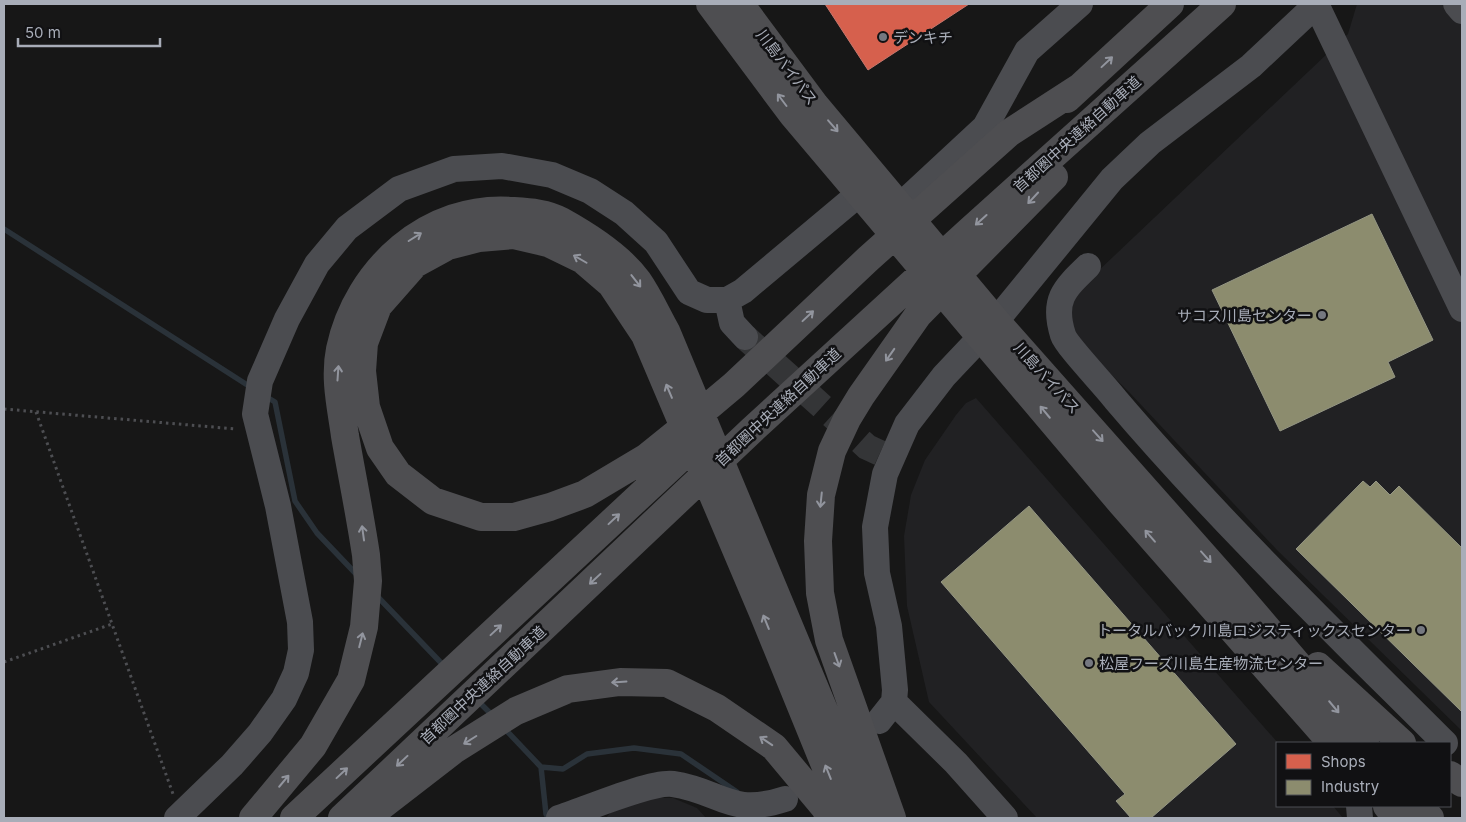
<svg xmlns="http://www.w3.org/2000/svg" width="1466" height="822" viewBox="0 0 1466 822" font-family="Inter,'Noto Sans JP',sans-serif">
	<style>
		.built { fill: #212123 }
		.shops { fill: #d6604d; stroke: #c8776d }
		.industry { fill: #8c8c6e; stroke: #949684 }
		.lines { fill: none; stroke-linecap: round; stroke-linejoin: round }
		.stream { stroke: #2a3239; stroke-width: 5.5 }
		.minor-tunnel { stroke: #343537; stroke-width: 26; stroke-dasharray: 26 13; stroke-linecap: butt }
		.path { stroke: #4d4e52; stroke-width: 3; stroke-dasharray: 2.5 4; stroke-linecap: butt }
		.minor { stroke: #4b4c50; stroke-width: 26 }
		.highway { stroke: #4e4e51; stroke-width: 28 }
		.oneway { stroke: #92959e }
		.poi-dot { fill: #757880; stroke: #111113; stroke-width: 2 }
		.labels { text-anchor: middle; dominant-baseline: central; stroke-width: 5; stroke-linejoin: round; paint-order: stroke }
		.poi-label { font-size: 15px; fill: #a8adb8; stroke: #111113; text-anchor: start }
		.street-label { font-size: 15px; fill: #a8adb8; stroke: #111113 }
	</style>
	<rect width="100%" height="100%" fill="#171717"/>
	<!-- built -->
	<path class="built" d="M1357,4H1462V731L1277,550L1129,392L1078,342L1067,320L1069,303L1095,274L1348,34Z
		M976,398L1278,743L1277,806H1333L1343,818H1037L929,702L907,606L904,536L911,495L925,460L956,415L966,403Z
		M644,798H673L697,808L706,818H606L610,813Z"/>
	<!-- shops -->
	<path class="shops" d="M825,4H969L868,70Z"/>
	<!-- industry -->
	<path class="industry" d="M1372,214L1433,340L1388,362L1395,377L1280,431L1212,290Z
		M1363,481L1370,487L1376,481L1390,495L1399,486L1462,548V712L1296,549Z
		M1029,506L1236,744L1151,818H1131L1116,801L1125,794L941,582Z"/>
	<g class="lines">
		<!-- stream -->
		<path class="stream" d="M4,229L252,388
			M265,396L275,402L295,501L317,533L358,576
			M376,595L446,668
			M477,700L493,716
			M503,727L541,767L546,814L549,818
			M541,767L563,769L587,754L634,748L681,754L737,792"/>
		<!-- minor-tunnel -->
		<path class="minor-tunnel" d="M745,337L867,447L880,453"/>
		<!-- path -->
		<path class="path" d="M4,409L236,429
			M36,412L173,794
			M4,662L112,624"/>
		<!-- minor -->
		<path class="minor" d="M1316,4L1462,309
			M1456,4L1462,11
			M901,205L985,127L1027,51L1080,4
			M1088,266C1064,289 1052,300 1063,335C1066,345 1106,387 1115,399C1218,520 1333,631 1445,743
			M727,300L732,323L745,337
			M894,702L956,763L1005,818
			M879,721L894,702L895,690L889,626L877,573L875,527L885,474L907,424L944,376L996,321L1112,179L1150,143L1251,66L1317,4
			M1359,806L1360,818
			M177,818L232,765L260,733L284,699L296,673L301,650L300,622L278,506L255,414L260,381L287,319L317,264L347,228L399,189L454,169L502,166L552,175L590,191L624,213L656,242L689,292L707,300H727L743,291L860,193
			M559,818C584,810 651,781 673,784C721,791 730,817 785,799"/>
		<!-- highway -->
		<path class="highway" d="M710,4L792,114L1121,503L1332,743
			M740,4L815,105L996,321L1230,585L1365,743
			M1067,99L1170,4
			M1318,666L1402,743
			M1450,775L1462,783
			M1387,806L1397,818
			M1419,806L1430,818
			M253,818L313,746L351,680L364,627L368,581L366,555C360,515 352,476 345,436C341,407 334,378 340,349C357,269 429,204 513,211C529,212 547,213 561,221C588,236 620,256 638,281C649,297 657,315 666,331L854,782L873,818
			M294,818L704,436
			M342,818L752,430L968,232L1222,4
			M366,818L454,750L516,711L568,689L620,682L667,683L717,708L774,747L825,808L830,818
			M843,818L836,792L763,613L645,335L611,284L583,260L548,243L514,235L479,238L448,246L415,264L378,306L364,343L362,371L366,407L380,448L398,474L433,501L481,517H514L550,507L585,494L647,457L678,432L734,385L868,259L1009,133L1080,87
			M892,818L829,640L820,593L818,541L821,495L832,451L847,419L861,396L918,315L1054,177"/>
	</g>
	<!-- one-way arrows -->
	<defs><path id="oneway-shaft" d="M-6 0H5M1.5-3L5.5 0L1.5 3" fill="none" stroke-width="1.6" stroke-linecap="round" stroke-linejoin="round" transform="scale(1.25)"/></defs>
	<g class="oneway">
		<use href="#oneway-shaft" transform="translate(1107 62) rotate(-43)"/>
		<use href="#oneway-shaft" transform="translate(782 100) rotate(-127)"/>
		<use href="#oneway-shaft" transform="translate(833 126) rotate(49)"/>
		<use href="#oneway-shaft" transform="translate(1033 198) rotate(133)"/>
		<use href="#oneway-shaft" transform="translate(981 220) rotate(138)"/>
		<use href="#oneway-shaft" transform="translate(415 237) rotate(-32)"/>
		<use href="#oneway-shaft" transform="translate(580 259) rotate(-150)"/>
		<use href="#oneway-shaft" transform="translate(636 281) rotate(52)"/>
		<use href="#oneway-shaft" transform="translate(808 316) rotate(-43)"/>
		<use href="#oneway-shaft" transform="translate(890 355) rotate(125)"/>
		<use href="#oneway-shaft" transform="translate(338 373) rotate(-86)"/>
		<use href="#oneway-shaft" transform="translate(669 391) rotate(-113)"/>
		<use href="#oneway-shaft" transform="translate(1045 412) rotate(-130)"/>
		<use href="#oneway-shaft" transform="translate(1098 436) rotate(48)"/>
		<use href="#oneway-shaft" transform="translate(821 500) rotate(96)"/>
		<use href="#oneway-shaft" transform="translate(614 519) rotate(-43)"/>
		<use href="#oneway-shaft" transform="translate(363 533) rotate(-98)"/>
		<use href="#oneway-shaft" transform="translate(1150 536) rotate(-131)"/>
		<use href="#oneway-shaft" transform="translate(1206 557) rotate(48)"/>
		<use href="#oneway-shaft" transform="translate(595 579) rotate(137)"/>
		<use href="#oneway-shaft" transform="translate(766 622) rotate(-112)"/>
		<use href="#oneway-shaft" transform="translate(496 630) rotate(-43)"/>
		<use href="#oneway-shaft" transform="translate(361 640) rotate(-76)"/>
		<use href="#oneway-shaft" transform="translate(837 660) rotate(70)"/>
		<use href="#oneway-shaft" transform="translate(619 682) rotate(176)"/>
		<use href="#oneway-shaft" transform="translate(1334 707) rotate(50)"/>
		<use href="#oneway-shaft" transform="translate(470 740) rotate(148)"/>
		<use href="#oneway-shaft" transform="translate(766 741) rotate(-146)"/>
		<use href="#oneway-shaft" transform="translate(402 761) rotate(137)"/>
		<use href="#oneway-shaft" transform="translate(828 772) rotate(-112)"/>
		<use href="#oneway-shaft" transform="translate(342 773) rotate(-43)"/>
		<use href="#oneway-shaft" transform="translate(284 781) rotate(-50)"/>
	</g>
	<!-- markers -->
	<g class="poi-dot">
		<circle cx="883" cy="37" r="5"/>
		<circle cx="1322" cy="315" r="5"/>
		<circle cx="1421" cy="630" r="5"/>
		<circle cx="1089" cy="663" r="5"/>
	</g>
	<g class="labels">
		<!-- poi labels -->
		<g class="poi-label">
			<text x="893" y="37">デンキチ</text>
			<text x="1312" y="315" text-anchor="end">サコス川島センター</text>
			<text x="1411" y="630" text-anchor="end">トータルバック川島ロジスティックスセンター</text>
			<text x="1099" y="663">松屋フーズ川島生産物流センター</text>
		</g>
		<!-- street labels -->
		<g class="street-label">
			<text transform="translate(787 67) rotate(53)">川島バイパス</text>
			<text transform="translate(1077 134) rotate(-42)">首都圏中央連絡自動車道</text>
			<text transform="translate(1047 378) rotate(48)">川島バイパス</text>
			<text transform="translate(778 407) rotate(-43)">首都圏中央連絡自動車道</text>
			<text transform="translate(483 685) rotate(-43)">首都圏中央連絡自動車道</text>
		</g>
	</g>
	<!-- border -->
	<rect width="1466" height="822" fill="none" stroke="#a8adb8" stroke-width="10"/>
	<!-- legend -->
	<rect x="1276" y="742" width="175" height="65" fill="#111113" stroke="#4d4f55"/>
	<rect x="1286" y="754" width="25" height="15" fill="#d6604d" stroke="#4d4f55"/>
	<text x="1321" y="767" font-size="15" fill="#a8adb8">Shops</text>
	<rect x="1286" y="780" width="25" height="15" fill="#8c8c6e" stroke="#4d4f55"/>
	<text x="1321" y="792" font-size="15" fill="#a8adb8">Industry</text>
	<!-- scale -->
	<path d="M18 38v8h142v-8" fill="none" stroke="#a8adb8" stroke-width="2.5"/>
	<text x="25" y="38" font-size="15" fill="#a8adb8" stroke="#111113" stroke-width="4" paint-order="stroke">50 m</text>
</svg>
